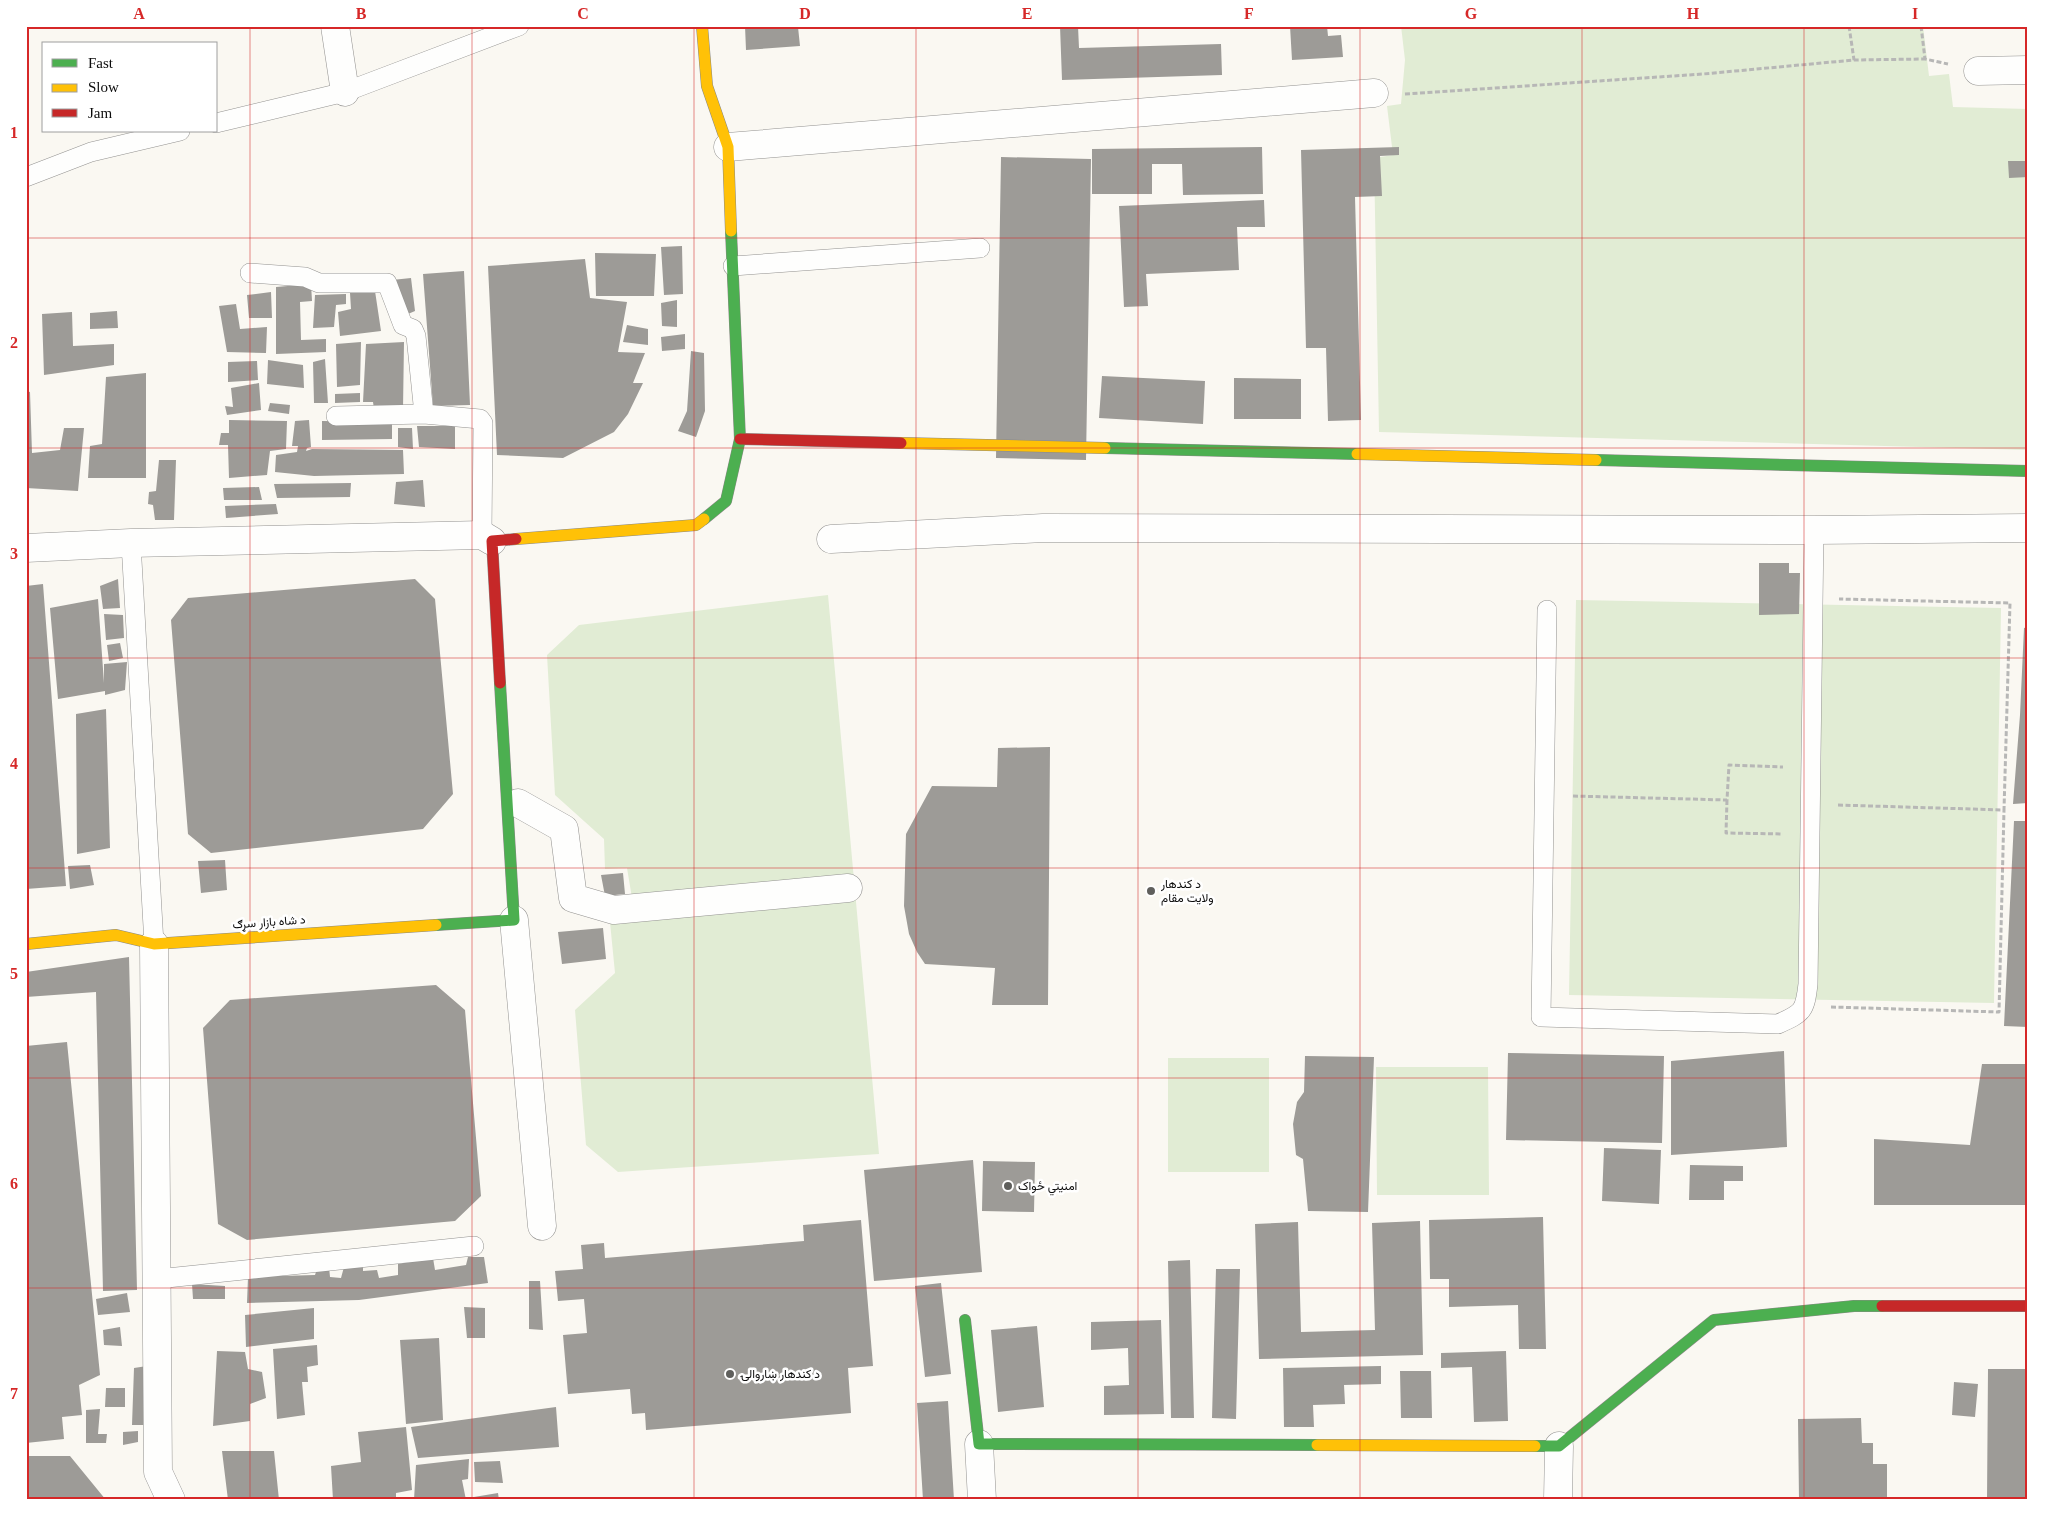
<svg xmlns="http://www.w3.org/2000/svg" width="2054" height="1526" viewBox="0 0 2054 1526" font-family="'Times New Roman',Vazirmatn,serif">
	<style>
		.green { fill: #e1ecd4 }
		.building { fill: #9d9b97 }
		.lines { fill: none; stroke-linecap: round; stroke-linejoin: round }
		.lane-casing { stroke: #939290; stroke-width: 20 }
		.street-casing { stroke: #939290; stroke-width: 29 }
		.fast-casing { stroke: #8a8986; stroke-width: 12 }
		.slow-casing { stroke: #8a8986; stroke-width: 12 }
		.jam-casing { stroke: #8a8986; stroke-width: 12 }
		.path { stroke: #b7b7b6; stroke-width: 3; stroke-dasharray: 5 2.5; stroke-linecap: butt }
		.lane { stroke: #fefefd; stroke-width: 19 }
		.street { stroke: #fefefd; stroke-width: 28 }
		.fast { stroke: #4caf50; stroke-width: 11 }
		.slow { stroke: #ffc107; stroke-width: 11 }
		.jam { stroke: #c62828; stroke-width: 11 }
		.grid { fill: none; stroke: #d62828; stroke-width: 1; stroke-opacity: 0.55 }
		.poi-dot { fill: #5f5f5c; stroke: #fff; stroke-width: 2 }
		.labels { text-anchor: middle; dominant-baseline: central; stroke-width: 5; stroke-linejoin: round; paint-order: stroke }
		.poi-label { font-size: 12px; fill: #0c0c0c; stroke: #fff; text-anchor: start }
		.street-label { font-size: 12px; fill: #0c0c0c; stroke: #fff }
		.neatline { fill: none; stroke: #d62828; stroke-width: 2 }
		.grid-label { font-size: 16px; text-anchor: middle; font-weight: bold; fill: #d62828 }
	</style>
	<rect width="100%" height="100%" fill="#faf8f2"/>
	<!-- green -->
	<path class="green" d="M1401,26H1923L1929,76L1949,74L1953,107L2028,109V450L1379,432L1374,158L1393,155L1387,106L1401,104L1405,60Z
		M828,595L879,1154L618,1172L586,1145L575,1010L615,973L608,902L632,898L627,868L605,869L604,839L555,795L547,655L579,625Z
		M1576,600L2001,608L1994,1003L1569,995Z
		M1168,1058H1269V1172H1168Z
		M1376,1067H1488L1489,1195H1377Z"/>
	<!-- building -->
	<path class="building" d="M745,26L798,27L800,46L746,50Z
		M1060,26H1078L1079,48L1221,44L1222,75L1062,80Z
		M1290,26H1327L1328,36L1341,35L1343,57L1292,60Z
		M1262,147L1263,194L1183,195L1182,164H1152V194H1092V149Z
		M1399,147V155L1380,156L1382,196L1355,197L1361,420L1328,421L1326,348H1306L1301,150Z
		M1001,157L1091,159L1086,460L996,458Z
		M2008,161H2028V177L2009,178Z
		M1264,200L1265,227H1237L1239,270L1146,274L1148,306L1124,307L1119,206Z
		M682,246L683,294L664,295L661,247Z
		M595,253L656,254L654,296H596Z
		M585,259L590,298L627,302L618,352L645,353L633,383H643L628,414L614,432L563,458L497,455L488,266Z
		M464,271L470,405L433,406L423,274Z
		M411,278L415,311L408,314L392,280Z
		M311,284L312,301L300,302L301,340L326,339V352L276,354V287Z
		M375,291L381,331L340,336L338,312L351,309L350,293Z
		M271,292L272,318H249L247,295Z
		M346,294V304L336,305L334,327L313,328L315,295Z
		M677,300V327L662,326L661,303Z
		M236,304L240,329L267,327L266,353L227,352L219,306Z
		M117,311L118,328L90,329V313Z
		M72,312L73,346L114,344V365L44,375L42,314Z
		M627,325L648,329V345L623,342Z
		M685,334V349L662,351L661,337Z
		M361,342L360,385L337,387L336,344Z
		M404,342L403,409H374L373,402H363L366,344Z
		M691,351L704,353L705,411L696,437L678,431L687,411Z
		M325,359L328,403H314L313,362Z
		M268,360L303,365L304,388L267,384Z
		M257,361L258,380L228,382V362Z
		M146,373V478H88L90,446L102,444L106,377Z
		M1102,376L1205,381L1203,424L1099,418Z
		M1234,378L1301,379V419H1234Z
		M259,383L261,410L227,415L225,406L233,407L231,388Z
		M26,391L30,392L32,453L60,450L64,428H84L78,491L26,488Z
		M360,393V402L335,403V394Z
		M270,403L290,405L289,414L268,411Z
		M229,420L287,421L286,449L270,451L267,475L229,478L228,445H219L221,433H229Z
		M309,420L311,447L307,448L306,451L312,449L403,450L404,474L314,476L275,472L276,455L297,452L298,446H292L295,421Z
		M322,421L392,422V439L322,440Z
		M417,426H455V449L419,447Z
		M398,428H412L413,449L398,447Z
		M159,460H176L174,520H155L153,505L148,504L149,492L156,491Z
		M423,480L425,507L394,504L396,482Z
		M351,483L350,497L277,498L274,484Z
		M259,487L262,500H224L223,488Z
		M276,504L278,514L226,518L225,506Z
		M1759,563H1789V573H1800L1799,614L1759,615Z
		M118,579L120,608L103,609L100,586Z
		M415,579L435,599L453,794L423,829L211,853L188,834L171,620L188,598Z
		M43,584L66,886L26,889V586Z
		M98,599L104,683V664L127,662L125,690L105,695V691L58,699L50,608Z
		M104,614L123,615L124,638L106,640Z
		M2028,627V803L2013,804L2020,715L2024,628Z
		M120,643L123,658L109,661L107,645Z
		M106,709L110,848L77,854L76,714Z
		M1050,747L1048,1005H992L995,968L925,964L917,952L909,934L904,906L906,834L932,786L997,787L998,748Z
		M2014,821H2028V1027L2004,1026Z
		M225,860L227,890L201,893L198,861Z
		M90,865L94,885L70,889L68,866Z
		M623,873L625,894L605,896L601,875Z
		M603,928L606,959L562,964L558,932Z
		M129,957L137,1290L103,1291L96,992L26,997V972Z
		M436,985L465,1010L481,1196L455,1221L247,1240L218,1224L203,1028L230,1000Z
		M67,1042L100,1375L79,1385L82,1415L62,1417L64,1439L26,1443V1046Z
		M1784,1051L1787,1147L1671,1155V1061Z
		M1508,1053L1664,1056L1662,1143L1506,1140Z
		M1305,1056L1374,1057L1368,1212L1308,1211L1303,1159L1296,1155L1293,1124L1297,1102L1304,1092Z
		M1982,1064H2028V1205H1874V1139L1970,1145Z
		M1604,1148L1661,1150L1659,1204L1602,1201Z
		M973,1160L982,1272L874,1281L864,1170Z
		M983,1161L1035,1162L1034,1212L982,1211Z
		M1690,1165L1743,1166V1181H1724V1200H1689Z
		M1543,1217L1546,1349H1519L1518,1305L1449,1307V1279H1430L1429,1220Z
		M861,1220L873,1366L848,1368L851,1413L646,1430L645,1413L632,1414L630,1389L568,1394L563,1335L587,1333L584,1299L558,1301L555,1271L583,1269L581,1245L604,1243L605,1258L804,1241L803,1225Z
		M1420,1221L1423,1355L1259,1359L1255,1224L1298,1222L1301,1332L1375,1330L1372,1223Z
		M468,1257H484L488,1283L359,1300L247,1303L248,1277L315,1275L317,1269L329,1267L330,1277L341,1278L344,1267L363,1265V1271L377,1270L379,1278L398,1275V1264L433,1258L435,1270L466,1265Z
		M1190,1260L1194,1418H1171L1168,1261Z
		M1216,1269H1240L1236,1419L1212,1418Z
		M529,1281H540L543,1330L529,1329Z
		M941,1283L951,1374L925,1377L915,1286Z
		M192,1284L225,1286V1299H193Z
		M127,1293L130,1312L98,1315L96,1299Z
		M464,1307L485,1308V1338H467Z
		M314,1308V1339L246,1347L245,1315Z
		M1161,1320L1164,1414L1104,1415V1386L1129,1385L1128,1348L1091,1350V1322Z
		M1037,1326L1044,1407L998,1412L991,1330Z
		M120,1327L122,1346L104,1345L103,1330Z
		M439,1338L443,1420L406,1424L400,1340Z
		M317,1345L318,1365L307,1367L308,1382H302L305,1415L277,1419L273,1349Z
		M217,1351L245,1352L248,1369L262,1372L266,1398L250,1404V1421L213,1426Z
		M1506,1351L1508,1421L1474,1422L1472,1367L1441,1368V1353Z
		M147,1366L149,1425H132L134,1368Z
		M1381,1366V1384L1344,1385L1345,1404L1313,1405L1314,1427H1284L1283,1368Z
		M1988,1369H2028V1500H1987Z
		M1400,1371H1431L1432,1418H1401Z
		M1954,1382L1978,1384L1975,1417L1952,1415Z
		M106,1388H125V1407H105Z
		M948,1401L954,1500H923L917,1403Z
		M556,1407L559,1447L418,1458L411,1427Z
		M100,1409L98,1434H107L106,1443H86V1410Z
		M1861,1418L1862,1443H1873V1464H1887V1500H1799L1798,1419Z
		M406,1427L412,1490L396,1493V1500H333L331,1466L361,1462L358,1432Z
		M138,1431V1442L123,1445V1432Z
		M222,1451H274L279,1500H228Z
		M26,1456H70L106,1500H26Z
		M469,1459L468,1479L462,1480L466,1500H414L416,1465Z
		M500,1461L503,1483L475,1482L474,1462Z
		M498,1493L499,1500H476L474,1497Z"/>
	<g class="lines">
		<!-- lane casing -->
		<g class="lane-casing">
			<path id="lane" d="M216,123L345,92L519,26
				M26,177L91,152L180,131
				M733,266L980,248
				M250,273L305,277L319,283H387L403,325L413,329L416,336L424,414
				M336,416L424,414L480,419L483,423L482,535
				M131,543L154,944
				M1547,610L1541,1017L1778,1024C1803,1013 1805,1011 1808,984L1814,530
				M157,1279L474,1246"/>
		</g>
		<!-- street casing -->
		<g class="street-casing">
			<path id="street" d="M335,26L345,92
				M1978,71L2028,70
				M728,147L1374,93
				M831,539L1043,528L1814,530L2028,528
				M26,548L131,543L482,535L492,541
				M518,803L564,829L573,898L614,910L848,888
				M514,920L542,1226
				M154,944L158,1472L171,1500
				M979,1444L982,1500
				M1558,1500L1559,1446"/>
		</g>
		<!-- fast casing -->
		<g class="fast-casing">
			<path id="fast" d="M1105,448L1357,454
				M1596,460L2028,471
				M704,519L726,501L740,439L731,231
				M436,925L514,920L500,683
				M965,1320L979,1444L1317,1445
				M1535,1446H1559L1714,1320L1854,1306H1882"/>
		</g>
		<!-- slow casing -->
		<g class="slow-casing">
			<path id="slow" d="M702,26L707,86L728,147L731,231
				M901,443L1105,448
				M1357,454L1596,460
				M516,539L696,525L704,519
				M26,944L116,935L154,944L436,925
				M1317,1445L1535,1446"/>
		</g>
		<!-- jam casing -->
		<g class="jam-casing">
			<path id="jam" d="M740,439L901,443
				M500,683L492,541L516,539
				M1882,1306H2028"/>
		</g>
		<!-- path -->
		<path class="path" d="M1849,26L1854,60
			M1921,26L1925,59L1948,64
			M1405,94L1703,74L1854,60L1925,59
			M1573,796L1727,800L1729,765L1783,767
			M1727,800L1726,833L1783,834
			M1838,805L2004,810L2010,603L1839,599
			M1831,1007L1999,1012L2004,810"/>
		<!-- lane -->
		<use href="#lane" class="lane"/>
		<!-- street -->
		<use href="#street" class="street"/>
		<!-- fast -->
		<use href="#fast" class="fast"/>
		<!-- slow -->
		<use href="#slow" class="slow"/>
		<!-- jam -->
		<use href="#jam" class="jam"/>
	</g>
	<!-- grid -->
	<path class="grid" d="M250,26V1500M472,26V1500M694,26V1500M916,26V1500M1138,26V1500M1360,26V1500M1582,26V1500M1804,26V1500M26,238H2028M26,448H2028M26,658H2028M26,868H2028M26,1078H2028M26,1288H2028"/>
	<!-- markers -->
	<g class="poi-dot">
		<circle cx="1151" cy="891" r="5"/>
		<circle cx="1008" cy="1186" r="5"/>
		<circle cx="730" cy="1374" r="5"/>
	</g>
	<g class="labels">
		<!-- poi labels -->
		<g class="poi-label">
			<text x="1161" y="884">د کندهار<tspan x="1161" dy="14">ولايت مقام</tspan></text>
			<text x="1018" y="1186">امنيتي ځواک</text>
			<text x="740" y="1374">د کندهار ښاروالۍ</text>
		</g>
		<!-- street labels -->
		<g class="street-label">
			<text transform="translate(269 922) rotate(-4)">د شاه بازار سړګ</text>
		</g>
	</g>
	<!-- border -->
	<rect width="2054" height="1526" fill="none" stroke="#ffffff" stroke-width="55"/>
	<!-- legend -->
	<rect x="42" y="42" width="175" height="90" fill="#ffffff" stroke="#9e9e9e"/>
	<rect x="52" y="59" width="25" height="8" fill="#4caf50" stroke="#9e9e9e"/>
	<text x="88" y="68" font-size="15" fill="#0c0c0c">Fast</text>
	<rect x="52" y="84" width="25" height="8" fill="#ffc107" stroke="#9e9e9e"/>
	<text x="88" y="92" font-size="15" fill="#0c0c0c">Slow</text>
	<rect x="52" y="109" width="25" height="8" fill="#c62828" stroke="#9e9e9e"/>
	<text x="88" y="118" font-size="15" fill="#0c0c0c">Jam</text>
	<rect x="28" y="28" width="1998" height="1470" class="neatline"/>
	<g class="grid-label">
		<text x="139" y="19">A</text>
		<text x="361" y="19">B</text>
		<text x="583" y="19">C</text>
		<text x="805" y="19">D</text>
		<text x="1027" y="19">E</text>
		<text x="1249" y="19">F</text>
		<text x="1471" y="19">G</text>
		<text x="1693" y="19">H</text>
		<text x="1915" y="19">I</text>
		<text x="14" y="138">1</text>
		<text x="14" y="348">2</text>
		<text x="14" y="559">3</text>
		<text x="14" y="769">4</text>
		<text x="14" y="979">5</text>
		<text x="14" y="1189">6</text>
		<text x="14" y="1399">7</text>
	</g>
</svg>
